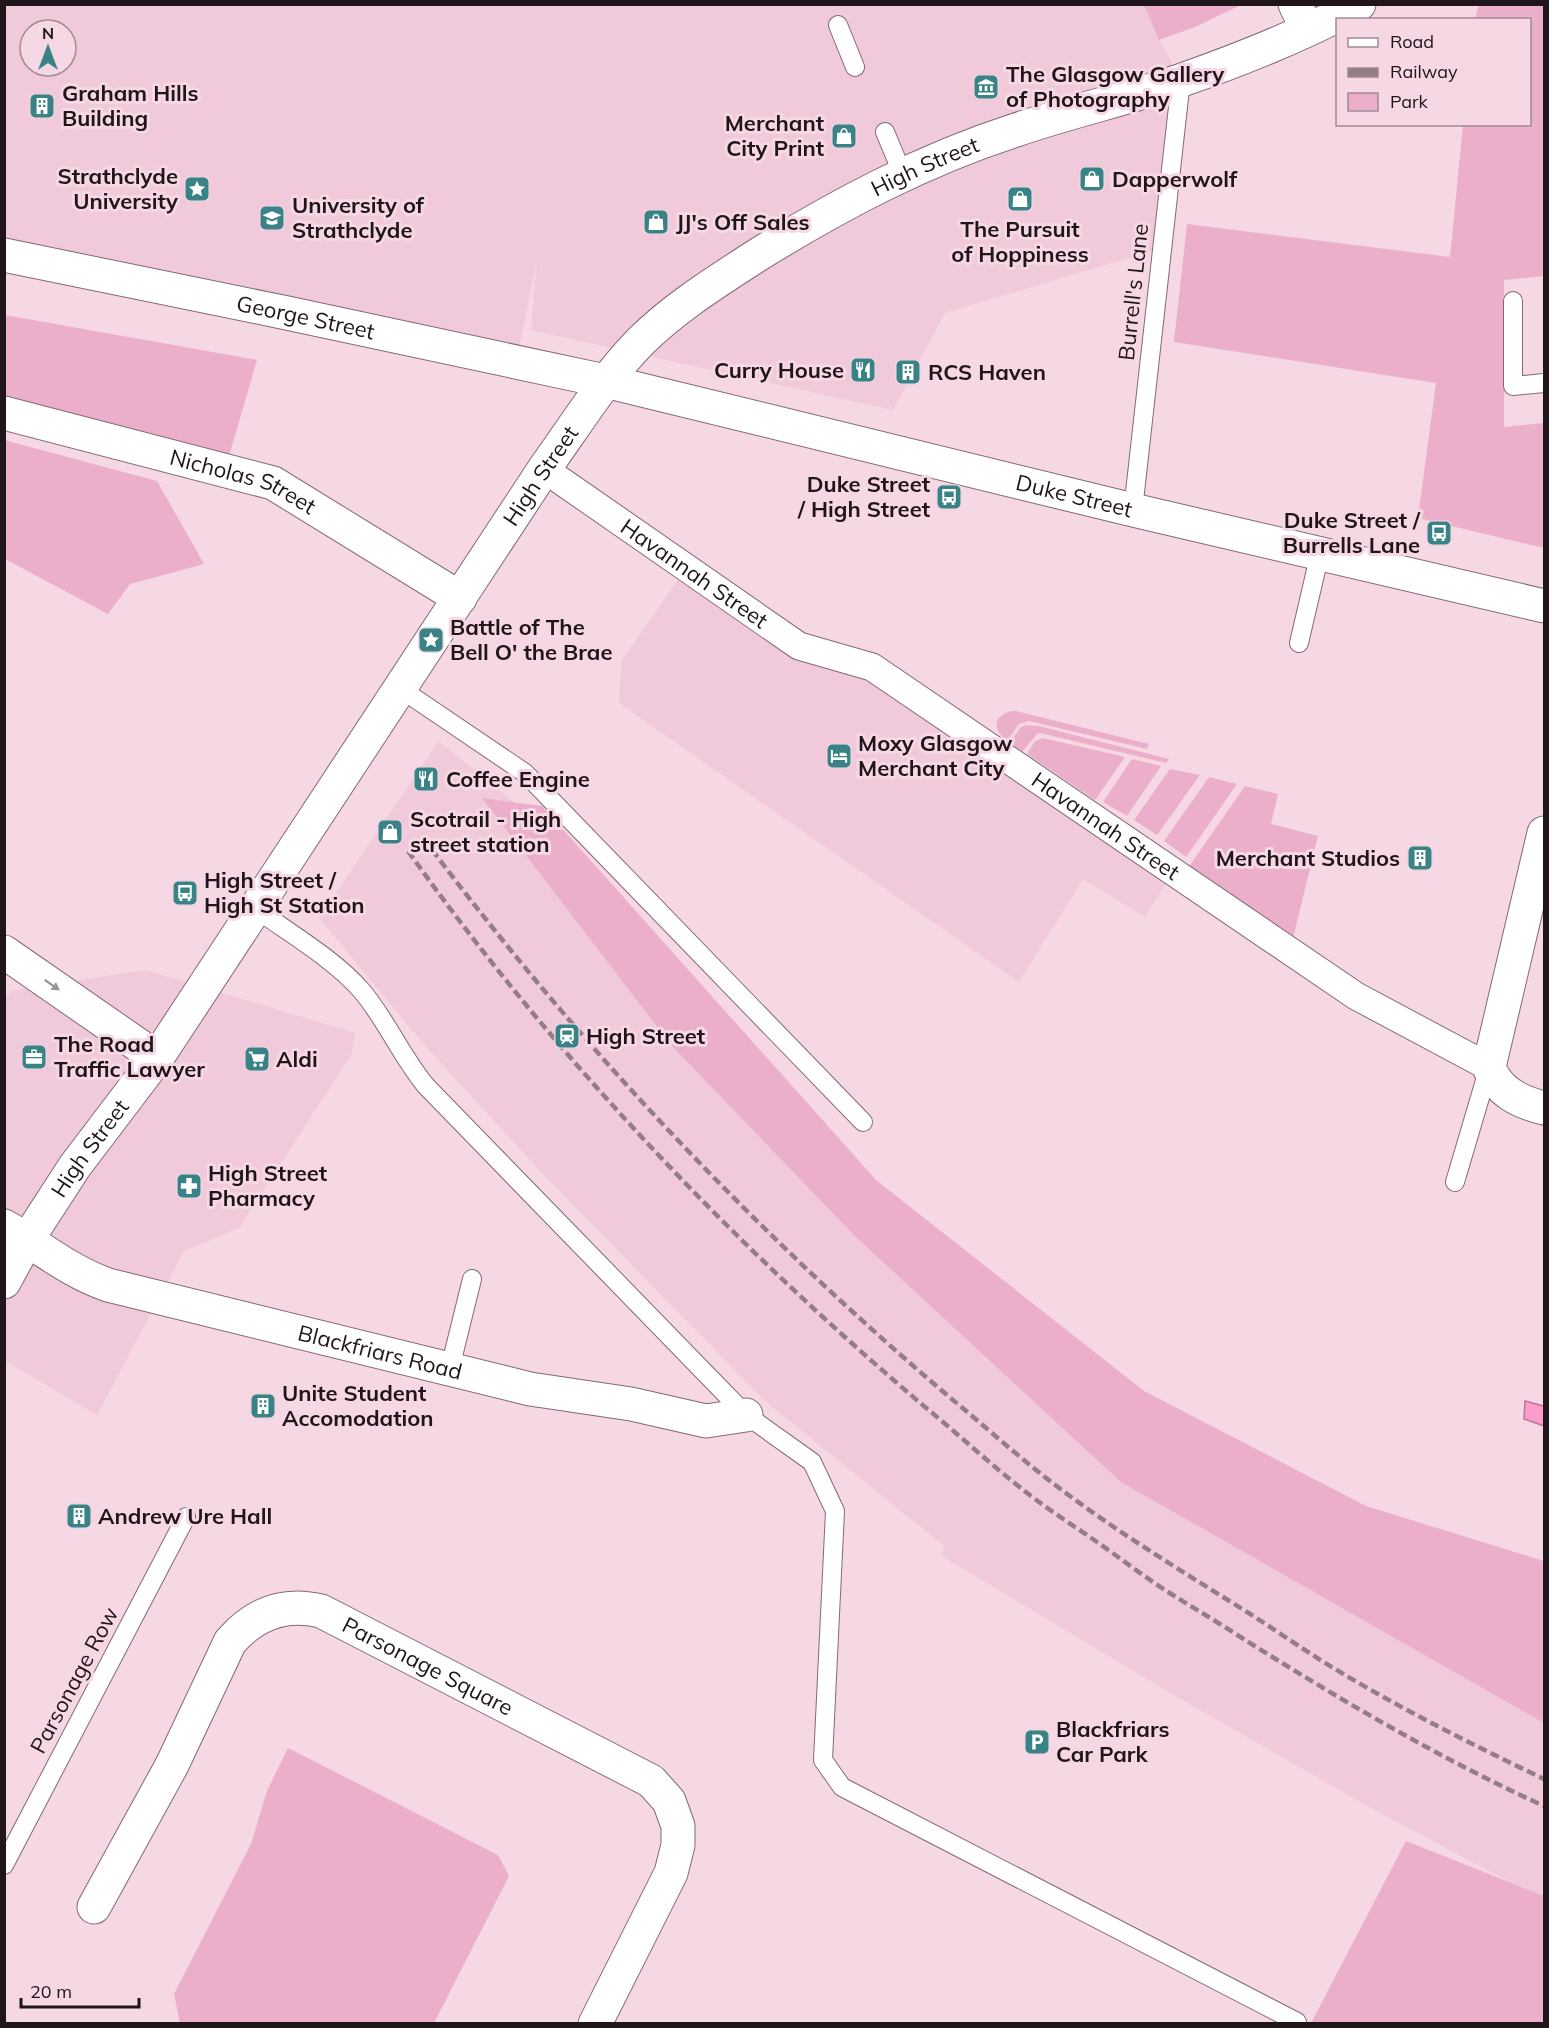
<svg xmlns="http://www.w3.org/2000/svg" width="1549" height="2028" viewBox="0 0 1549 2028" font-family="Mulish,sans-serif">
	<style>
		.built { fill: #f0c9db; fill-rule: evenodd }
		.green { fill: #ebafcb }
		.water { fill: #fb9ccb; stroke: #b97496; stroke-width: 1.5 }
		.lines { fill: none; stroke-linecap: round; stroke-linejoin: round }
		.service-casing { stroke: #846975; stroke-width: 20 }
		.pedestrian-casing { stroke: #846975; stroke-width: 29 }
		.minor-casing { stroke: #846975; stroke-width: 35 }
		.tertiary-casing { stroke: #846975; stroke-width: 35 }
		.primary-casing { stroke: #846975; stroke-width: 35 }
		.service { stroke: #fff; stroke-width: 18 }
		.pedestrian { stroke: #fff; stroke-width: 27 }
		.minor { stroke: #fff; stroke-width: 33 }
		.tertiary { stroke: #fff; stroke-width: 33 }
		.primary { stroke: #fff; stroke-width: 33 }
		.rail { stroke: #937d87; stroke-width: 4.5; stroke-dasharray: 9 4.5; stroke-linecap: butt }
		.oneway { fill: #9b9698 }
		.labels { text-anchor: middle; dominant-baseline: central; stroke-width: 6; stroke-linejoin: round; paint-order: stroke }
		.poi-label { font-size: 22px; font-weight: bold; fill: #20151a; stroke: #f6d7e4; text-anchor: start }
		.street-label { font-size: 22px; fill: #20151a; stroke: #f6d7e4 }
	</style>
	<rect width="100%" height="100%" fill="#f6d7e4"/>
	<!-- built -->
	<path class="built" d="M4,5H1144L1159,40L1172,63L1155,250L945,313L893,410L531,330L537,260L516,362L5,255ZM30,30H66V66H30Z
		M678,580L803,660L864,675L1168,880L1145,917L1083,879L1019,982L619,703L622,660Z
		M439,741L526,812L886,1239L1544,1627V1896L1508,1881L1369,1807L1160,1687L942,1556L944,1546L764,1400L540,1171L427,1048L319,918Z
		M145,970L355,1033L351,1055L239,1228L184,1251L97,1415L5,1361L4,1000L11,991Z"/>
	<!-- green -->
	<path class="green" d="M1481,4L1544,5V276L1504,280V427L1544,423V548L1418,518L1436,383L1174,342L1187,224L1450,257L1463,125L1530,124V20L1475,19L1478,7Z
		M1144,5H1241L1195,27L1159,40Z
		M5,315L257,360L229,456L5,400Z
		M4,440L157,481L204,564L130,584L108,614L5,559Z
		M1011,711H1016L1149,744L1147,749L1029,721L1019,724L1007,741C993,730 992,717 1011,711Z
		M1025,725L1039,726L1169,759L1166,763L1040,733L1037,734L1022,752L1009,744L1020,728Z
		M1043,738L1125,757L1095,800L1027,754L1035,741Z
		M1132,759L1161,766L1127,816L1103,802Z
		M1170,769L1200,775L1157,835L1134,820Z
		M1209,777L1237,784L1186,857L1164,841Z
		M1245,786L1278,794L1271,824L1318,836L1293,938L1188,868Z
		M482,798L542,806L876,1180L1144,1391L1366,1506L1544,1561V1723L1121,1482L856,1237L672,1046Z
		M288,1748L498,1855L509,1876L434,2023H180L174,1994L251,1844L267,1791Z
		M1406,1841L1544,1896V2023H1311Z"/>
	<!-- water -->
	<path class="water" d="M1525,1401L1544,1406V1426L1524,1419Z"/>
	<g class="lines">
		<!-- service casing -->
		<g class="service-casing">
			<path id="service" d="M838,25L855,67
				M885,132L903,175
				M1513,301V386L1544,383
				M1133,510L1181,80
				M1299,643L1320,553
				M401,689L525,773L863,1122
				M255,908C289,933 334,959 361,990C386,1019 401,1056 426,1086L746,1415L812,1462L835,1511L823,1760L842,1787L1297,2022
				M1455,1182L1489,1067
				M450,1368L472,1279
				M4,1865L186,1517"/>
		</g>
		<!-- pedestrian casing -->
		<g class="pedestrian-casing">
			<g id="pedestrian">
				<path id="s1" d="M544,469L799,646L872,667L1356,996L1489,1067"/>
			</g>
		</g>
		<!-- minor casing -->
		<g class="minor-casing">
			<g id="minor">
				<path d="M1295,4L1307,29"/>
				<path id="s2" d="M4,255L287,313L605,381"/>
				<path id="s3" d="M4,413L273,483L460,598"/>
				<path d="M1544,833L1489,1067C1498,1092 1520,1102 1544,1108"/>
				<path d="M4,952L157,1058"/>
				<path id="s4" d="M4,1226C40,1246 68,1271 108,1285L530,1389L631,1404L706,1421L746,1415"/>
				<path id="s5" d="M94,1907L172,1765L230,1642C254,1614 284,1602 321,1611L651,1781L669,1801L678,1826V1845L671,1873L595,2024"/>
			</g>
		</g>
		<!-- tertiary casing -->
		<g class="tertiary-casing">
			<g id="tertiary">
				<path id="s6" d="M605,381L1133,510L1544,606"/>
			</g>
		</g>
		<!-- primary casing -->
		<g class="primary-casing">
			<g id="primary">
				<path id="s7" d="M4,1282L27,1240L75,1166L157,1058L544,469C575,426 603,380 640,342C674,308 716,282 756,256C838,205 923,160 1016,130C1071,111 1127,99 1182,80C1242,59 1303,35 1359,4"/>
			</g>
		</g>
		<!-- service -->
		<use href="#service" class="service"/>
		<!-- pedestrian -->
		<use href="#pedestrian" class="pedestrian"/>
		<!-- minor -->
		<use href="#minor" class="minor"/>
		<!-- tertiary -->
		<use href="#tertiary" class="tertiary"/>
		<!-- primary -->
		<use href="#primary" class="primary"/>
		<!-- rail -->
		<path class="rail" d="M424,839C577,1044 753,1230 947,1395C981,1423 1014,1453 1050,1481C1112,1529 1180,1570 1247,1612C1272,1628 1297,1645 1322,1661C1393,1705 1469,1743 1544,1779
			M408,851C557,1060 735,1247 931,1412C966,1441 999,1472 1035,1499C1055,1514 1077,1528 1097,1542C1120,1558 1142,1575 1165,1590C1190,1606 1216,1621 1242,1638C1339,1699 1439,1758 1544,1806"/>
	</g>
	<!-- one-way arrows -->
	<defs><path id="oneway-solid" d="M-6-.8H1V-3.2L6.5 0L1 3.2V.8H-6Z" transform="scale(1.5)"/></defs>
	<use class="oneway" href="#oneway-solid" transform="translate(52 985) rotate(35)"/>
	<!-- icons -->
	<defs>
		<g id="museum-square" transform="scale(1.35)"><rect x="-9" y="-9" width="18" height="18" rx="4" fill="#398285" stroke="#f6d7e4"/><path d="M0-6L6-3V-2H-6V-3ZM-5-1h2V3h-2ZM-1-1h2V3h-2ZM3-1h2V3H3ZM-6 4H6V6H-6Z" fill="#fff"/></g>
		<g id="building-square" transform="scale(1.35)"><rect x="-9" y="-9" width="18" height="18" rx="4" fill="#398285" stroke="#f6d7e4"/><path d="M-4-6H4V6H1V3H-1V6H-4ZM-2.5-4.3h1.7v1.8h-1.7ZM.8-4.3h1.7v1.8H.8ZM-2.5-1h1.7V.8h-1.7ZM.8-1h1.7V.8H.8Z" fill="#fff"/></g>
		<g id="shop-square" transform="scale(1.35)"><rect x="-9" y="-9" width="18" height="18" rx="4" fill="#398285" stroke="#f6d7e4"/><path d="M-5-2.5h2.3a2.7 3.5 0 0 1 5.4 0H5L5.5 6h-11ZM-1.5-2.5h3a1.5 2.3 0 0 0-3 0Z" fill="#fff"/></g>
		<g id="sight-square" transform="scale(1.35)"><rect x="-9" y="-9" width="18" height="18" rx="4" fill="#398285" stroke="#f6d7e4"/><path d="M0-6L1.8-2.2L6-1.7L2.9 1.2L3.7 5.4L0 3.3L-3.7 5.4L-2.9 1.2L-6-1.7L-1.8-2.2Z" fill="#fff"/></g>
		<g id="university-square" transform="scale(1.35)"><rect x="-9" y="-9" width="18" height="18" rx="4" fill="#398285" stroke="#f6d7e4"/><path d="M0-5L7-2L0 1L-7-2ZM-4 1L0 2.5L4 1V4Q0 6-4 4Z" fill="#fff"/></g>
		<g id="restaurant-square" transform="scale(1.35)"><rect x="-9" y="-9" width="18" height="18" rx="4" fill="#398285" stroke="#f6d7e4"/><path d="M-5-6h1v4h1v-4h1v4h1v-4h1v5L-1.5 .5V6h-2V.5L-5-1ZM5-6V6H3V1.5H1.5Q1.5-4 5-6Z" fill="#fff"/></g>
		<g id="bus-square" transform="scale(1.35)"><rect x="-9" y="-9" width="18" height="18" rx="4" fill="#398285" stroke="#f6d7e4"/><path d="M-5-6H5V4H4V6H2V4H-2V6H-4V4H-5ZM-3.5-4V0h7V-4ZM-3.5 1.2v1.5H-2V1.2ZM2 1.2v1.5H3.5V1.2Z" fill="#fff"/></g>
		<g id="hotel-square" transform="scale(1.35)"><rect x="-9" y="-9" width="18" height="18" rx="4" fill="#398285" stroke="#f6d7e4"/><path d="M-6-4.5h1.5V1H6V5H4.5V3h-9V5H-6ZM-4 0a1.8 1.8 0 1 1 3.6 0ZM.5 0V-2.5h3Q6-2.5 6 0Z" fill="#fff"/></g>
		<g id="station-square" transform="scale(1.35)"><rect x="-9" y="-9" width="18" height="18" rx="4" fill="#398285" stroke="#f6d7e4"/><path d="M-3-6H3Q5-6 5-4V2Q5 4 3 4L4.5 6H3L1.5 4h-3L-3 6H-4.5L-3 4Q-5 4-5 2V-4Q-5-6-3-6ZM-3.5-4v3h7v-3ZM-3.5 1v1.5H-2V1ZM2 1v1.5H3.5V1Z" fill="#fff"/></g>
		<g id="office-square" transform="scale(1.35)"><rect x="-9" y="-9" width="18" height="18" rx="4" fill="#398285" stroke="#f6d7e4"/><path d="M-6-3h4V-5.5h4V-3h4V5H-6ZM-1-4.5V-3h2v-1.5ZM-6 0V1H6V0Z" fill="#fff"/></g>
		<g id="supermarket-square" transform="scale(1.35)"><rect x="-9" y="-9" width="18" height="18" rx="4" fill="#398285" stroke="#f6d7e4"/><path d="M-6-5.5h2.5l.6 2H6L4.5 2H-2.5L-4.4-4H-6ZM-1.5 3.2a1.3 1.3 0 1 0 .1 0ZM3 3.2a1.3 1.3 0 1 0 .1 0Z" fill="#fff"/></g>
		<g id="pharmacy-square" transform="scale(1.35)"><rect x="-9" y="-9" width="18" height="18" rx="4" fill="#398285" stroke="#f6d7e4"/><path d="M-2-6h4v4h4v4h-4v4h-4v-4h-4v-4h4Z" fill="#fff"/></g>
		<g id="parking-square" transform="scale(1.35)"><rect x="-9" y="-9" width="18" height="18" rx="4" fill="#398285" stroke="#f6d7e4"/><path d="M-3.5-5.5H1a3.5 3.5 0 0 1 0 7H-1V5.5H-3.5ZM-1-3.4V-.6H.8a1.4 1.4 0 0 0 0-2.8Z" fill="#fff"/></g>
	</defs>
	<g fill-rule="evenodd">
		<use href="#museum-square" x="986" y="87"/>
		<use href="#building-square" x="42" y="106"/>
		<use href="#shop-square" x="844" y="136"/>
		<use href="#shop-square" x="1092" y="179"/>
		<use href="#sight-square" x="197" y="189"/>
		<use href="#shop-square" x="1020" y="199"/>
		<use href="#university-square" x="272" y="218"/>
		<use href="#shop-square" x="656" y="222"/>
		<use href="#restaurant-square" x="863" y="370"/>
		<use href="#building-square" x="908" y="372"/>
		<use href="#bus-square" x="949" y="497"/>
		<use href="#bus-square" x="1439" y="533"/>
		<use href="#sight-square" x="431" y="640"/>
		<use href="#hotel-square" x="839" y="756"/>
		<use href="#restaurant-square" x="426" y="779"/>
		<use href="#shop-square" x="390" y="832"/>
		<use href="#building-square" x="1420" y="858"/>
		<use href="#bus-square" x="185" y="893"/>
		<use href="#station-square" x="567" y="1036"/>
		<use href="#office-square" x="34" y="1057"/>
		<use href="#supermarket-square" x="257" y="1059"/>
		<use href="#pharmacy-square" x="189" y="1186"/>
		<use href="#building-square" x="263" y="1406"/>
		<use href="#building-square" x="79" y="1516"/>
		<use href="#parking-square" x="1037" y="1742"/>
	</g>
	<g class="labels">
		<!-- poi labels -->
		<g class="poi-label">
			<text x="1006" y="74">The Glasgow Gallery<tspan x="1006" dy="25">of Photography</tspan></text>
			<text x="62" y="93">Graham Hills<tspan x="62" dy="25">Building</tspan></text>
			<text x="824" y="123" text-anchor="end">Merchant<tspan x="824" dy="25">City Print</tspan></text>
			<text x="178" y="176" text-anchor="end">Strathclyde<tspan x="178" dy="25">University</tspan></text>
			<text x="1112" y="179">Dapperwolf</text>
			<text x="292" y="205">University of<tspan x="292" dy="25">Strathclyde</tspan></text>
			<text x="676" y="222">JJ's Off Sales</text>
			<text x="1020" y="229" text-anchor="middle">The Pursuit<tspan x="1020" dy="25">of Hoppiness</tspan></text>
			<text x="844" y="370" text-anchor="end">Curry House</text>
			<text x="928" y="372">RCS Haven</text>
			<text x="930" y="484" text-anchor="end">Duke Street<tspan x="930" dy="25">/ High Street</tspan></text>
			<text x="1420" y="520" text-anchor="end">Duke Street /<tspan x="1420" dy="25">Burrells Lane</tspan></text>
			<text x="450" y="627">Battle of The<tspan x="450" dy="25">Bell O' the Brae</tspan></text>
			<text x="858" y="743">Moxy Glasgow<tspan x="858" dy="25">Merchant City</tspan></text>
			<text x="446" y="779">Coffee Engine</text>
			<text x="410" y="819">Scotrail - High<tspan x="410" dy="25">street station</tspan></text>
			<text x="1400" y="858" text-anchor="end">Merchant Studios</text>
			<text x="204" y="880">High Street /<tspan x="204" dy="25">High St Station</tspan></text>
			<text x="586" y="1036">High Street</text>
			<text x="54" y="1044">The Road<tspan x="54" dy="25">Traffic Lawyer</tspan></text>
			<text x="276" y="1059">Aldi</text>
			<text x="208" y="1173">High Street<tspan x="208" dy="25">Pharmacy</tspan></text>
			<text x="282" y="1393">Unite Student<tspan x="282" dy="25">Accomodation</tspan></text>
			<text x="98" y="1516">Andrew Ure Hall</text>
			<text x="1056" y="1729">Blackfriars<tspan x="1056" dy="25">Car Park</tspan></text>
		</g>
		<!-- street labels -->
		<g class="street-label">
			<text stroke="none"><textPath href="#s7" startOffset="1472">High Street</textPath></text>
			<text transform="translate(1133 292) rotate(-84)">Burrell's Lane</text>
			<text stroke="none"><textPath href="#s2" startOffset="308">George Street</textPath></text>
			<text stroke="none"><textPath href="#s7" startOffset="969">High Street</textPath></text>
			<text stroke="none"><textPath href="#s3" startOffset="249">Nicholas Street</textPath></text>
			<text stroke="none"><textPath href="#s6" startOffset="483">Duke Street</textPath></text>
			<text stroke="none"><textPath href="#s1" startOffset="183">Havannah Street</textPath></text>
			<text stroke="none"><textPath href="#s1" startOffset="669">Havannah Street</textPath></text>
			<text stroke="none"><textPath href="#s7" startOffset="159">High Street</textPath></text>
			<text stroke="none"><textPath href="#s4" startOffset="400">Blackfriars Road</textPath></text>
			<text stroke="none"><textPath href="#s5" startOffset="520">Parsonage Square</textPath></text>
			<text transform="translate(74 1680) rotate(-62)">Parsonage Row</text>
		</g>
	</g>
	<!-- border -->
	<rect width="1549" height="2028" fill="none" stroke="#20151a" stroke-width="12"/>
	<!-- legend -->
	<rect x="1336" y="18" width="195" height="108" fill="#f6d7e4" stroke="#a08993" stroke-width="1.5"/>
	<rect x="1348" y="38" width="30" height="9" fill="#ffffff" stroke="#a08993" stroke-width="1.5"/>
	<text x="1390" y="48" font-size="18" fill="#20151a">Road</text>
	<rect x="1348" y="68" width="30" height="9" fill="#937d87" stroke="#a08993" stroke-width="1.5"/>
	<text x="1390" y="78" font-size="18" fill="#20151a">Railway</text>
	<rect x="1348" y="93" width="30" height="18" fill="#ebafcb" stroke="#a08993" stroke-width="1.5"/>
	<text x="1390" y="108" font-size="18" fill="#20151a">Park</text>
	<!-- north arrow -->
	<g transform="translate(48 48)"><circle r="28" fill="#f6d7e4" stroke="#a08993" stroke-width="1.5"/>
	<path d="M0-4.5L10 22L0 15L-10 22Z" fill="#398285"/>
	<text y="-9" font-size="16" font-weight="bold" text-anchor="middle" fill="#20151a">N</text>
	</g>
	<!-- scale -->
	<path d="M21 1998v9h118v-9" fill="none" stroke="#20151a" stroke-width="3"/>
	<text x="30" y="1998" font-size="18" fill="#20151a" stroke="#f6d7e4" stroke-width="4.5" paint-order="stroke">20 m</text>
</svg>
